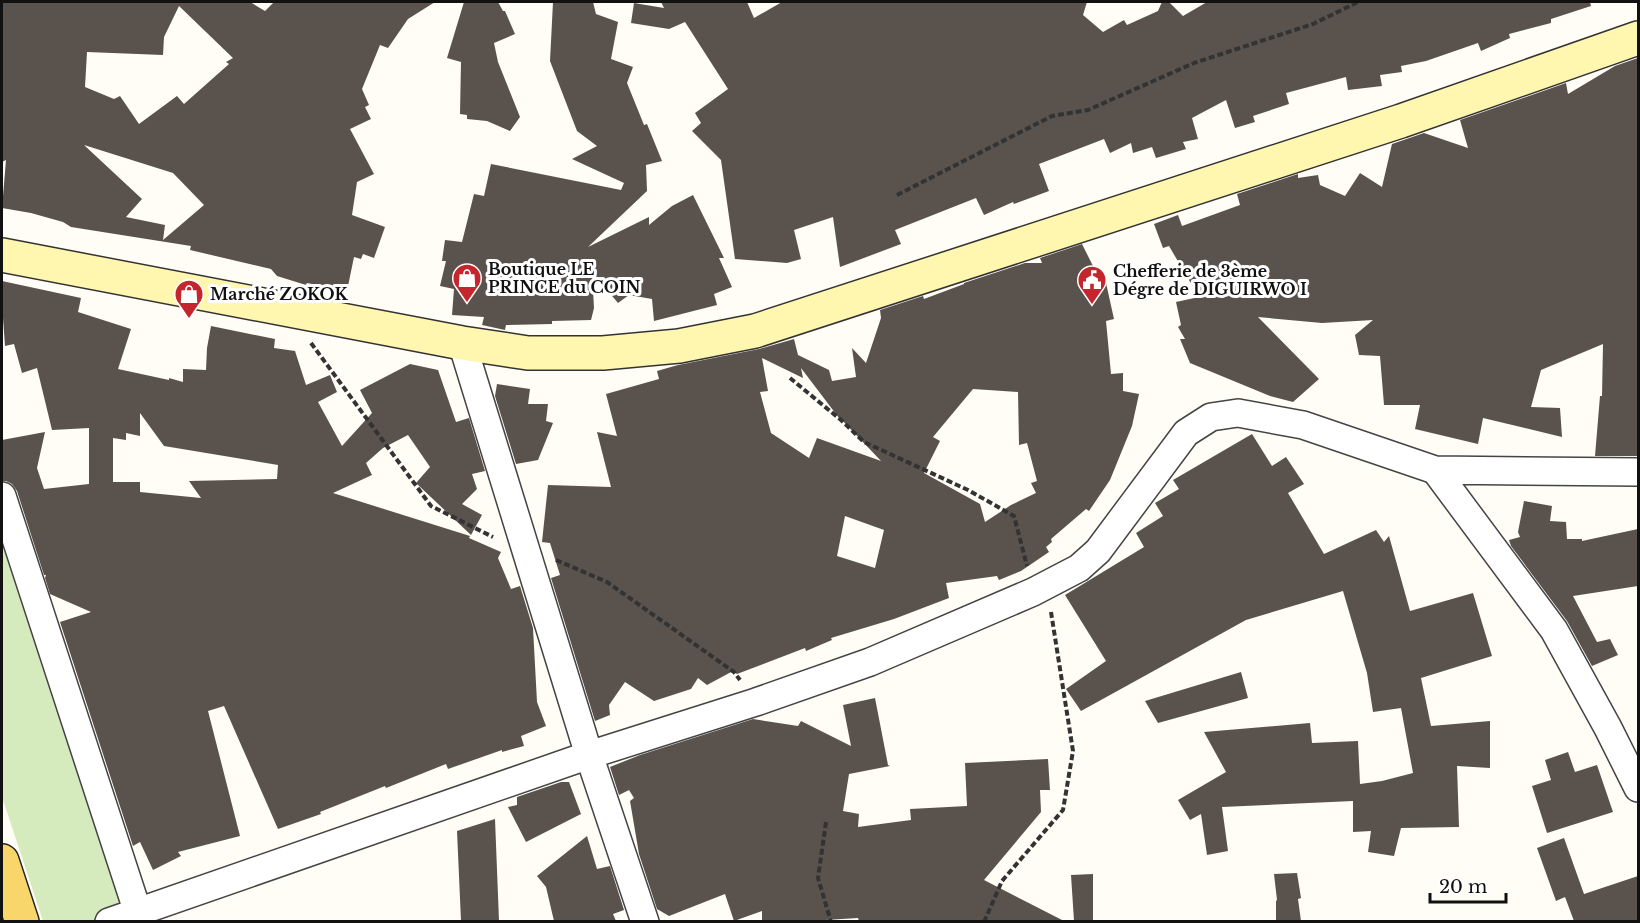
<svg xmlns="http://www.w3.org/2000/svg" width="1640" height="923" viewBox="0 0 1640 923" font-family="'Libre Baskerville',serif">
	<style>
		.green { fill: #d5ebbd }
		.building { fill: #5a524d; fill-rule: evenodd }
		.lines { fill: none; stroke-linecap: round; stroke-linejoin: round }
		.street-casing { stroke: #444; stroke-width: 30 }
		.secondary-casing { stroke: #333; stroke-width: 36 }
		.primary-casing { stroke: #222; stroke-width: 36 }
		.path { stroke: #333; stroke-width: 4; stroke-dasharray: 6 3; stroke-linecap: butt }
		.street { stroke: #fff; stroke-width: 27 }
		.secondary { stroke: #fff6b0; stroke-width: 33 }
		.primary { stroke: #f9d66b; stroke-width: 33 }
		.labels { text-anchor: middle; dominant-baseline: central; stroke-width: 6; stroke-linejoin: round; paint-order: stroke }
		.poi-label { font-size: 16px; font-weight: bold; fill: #111; stroke: #fff; text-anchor: start }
	</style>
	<rect width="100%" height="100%" fill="#fffdf5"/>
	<!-- green -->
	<path class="green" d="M2,508L137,921H43L2,797Z"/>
	<!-- building -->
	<path class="building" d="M2,2H250L265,11L274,2H435L408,19L388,48L380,45L362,89L369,105L365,107L371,119L350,129L374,174L357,182L352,215L385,227L374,258L363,254L361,259L354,257L347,291L307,283L306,285L277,276L271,269L190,250L191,246L71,227L63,222L31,213L2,208L6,160L2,162ZM179,6L233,58L226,62L229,64L184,104L177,96L139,124L120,96L114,99L85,87L87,52L163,55L164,37ZM84,145L173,173L204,205L163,240L165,225L126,217L142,199Z
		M464,2H498L503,11H505L515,34L494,43L498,62L520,117L510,131L487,121L467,119V115L460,114L461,62L447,58Z
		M553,2H593L596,14L618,22L611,59L633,67L627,83L644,125L647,124L662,161L646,165L647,191L588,247L649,217V225L672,206L693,195L724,258H719L732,287L714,294L717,305L654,321L652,299L629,295L618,303L592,272L594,308L591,320L552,321V324L506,325L505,330L482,325L484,317L452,315L454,289L440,286L446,261H442L445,240L462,242L474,194L484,196L491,164L621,190L624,183L572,159L597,146L577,131L550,61Z
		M661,2H747L754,18L782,2H1087L1083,15L1103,32L1124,20L1127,25L1158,11L1162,2H1169L1183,16L1207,2H1590L1591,6L1551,19V23L1509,34L1510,38L1481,51L1478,43L1426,61L1401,66L1402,72L1380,75L1382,86L1348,90L1346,77L1286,93L1289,104L1253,116L1255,122L1235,128L1226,100L1192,118L1198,139L1183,142L1186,149L1156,158L1152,147L1133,153L1131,143L1110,153L1104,139L1039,164L1049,191L1014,204L1013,202L984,215L976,198L895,230L901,244L840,267L833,217L794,230L801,259L787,263L735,259L721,160L692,131L701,123L695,113L728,89L685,22L669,29L631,23L634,3L664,8Z
		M1638,58V456H1595L1600,396H1602L1603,344L1541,370L1531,407L1560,408L1562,437L1483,418L1478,444L1415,429L1420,405H1384L1380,356L1359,355L1355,335L1373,320L1322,323L1258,317L1319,379L1293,402L1270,396L1190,363L1180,339H1185L1178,327L1181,325L1176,302L1199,297L1169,246L1163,248L1154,224L1178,215L1182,226L1240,205L1237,194L1298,174V178L1318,175L1320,185L1345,196L1360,173L1382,187L1392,144L1424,133L1468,148L1460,120L1566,83L1568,94L1615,66Z
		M1082,244L1102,284L1106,283L1114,319L1106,321L1111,374L1123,373V391L1139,394L1132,426L1110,480L1089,511L1086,509L1051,539L1052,542L1046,547L1049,552L1021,571L999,580L997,576L946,583L949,598L894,619L831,638L832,640L806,651L805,648L737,674L733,671L707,685L698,678L691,689L654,701L625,682L609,705L610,715L595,721L551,578L560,575L550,543L542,542L548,485L611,487L597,432L617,436L606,394L659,379L657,371L678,365L759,349L794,339L798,355L829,370L832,381L856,377L852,348L866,363L881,318L880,310L923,296L924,299L964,284V283L1025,263H1042L1040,258ZM762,358L803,378L801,368L842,422L841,419L881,461L817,438L809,458L771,433L760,392L768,391ZM973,389L1018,392L1019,445L1027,443L1037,481L1031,483L1036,493L1011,505L985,522L980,504L924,473L940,441L933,437ZM845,516L884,530L875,568L837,556Z
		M2,281L81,298L78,312L131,329L118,369L169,380V378L183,382V369L206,370L207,348L211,326L275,339L274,348L295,351L306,385L330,375L337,392L318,402L342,446L372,413L360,390L410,364L438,370L456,422L469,418L485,471L472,474L477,489L462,504L482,515L471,535L416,483L430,467L408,435L383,448L366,463L372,475L333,493L470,536L469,538L501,552L498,558L511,589L520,586L533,628L537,702L546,726L521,736L524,746L502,752V750L448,769L446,764L386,788L385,786L320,812L321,814L278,829L224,706L208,711L240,836L178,852L181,856L153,870L140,842L133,846L60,622L91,612L50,594L45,578L46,575H44L17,491L12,484L6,481H2V440L45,432L37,468L44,489L89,484V428L52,430L37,368L22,373L14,344L5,346L2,304ZM140,413L164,446L278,465L277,479L189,481L201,498L140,492V482H113V438L126,440V433L140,436Z
		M497,384L530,389L528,404H548L546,421L553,423L538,460L516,464L495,396Z
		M1252,434L1272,466L1286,457L1304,484L1288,493L1324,554L1376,530L1384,542L1389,536L1410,611L1473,593L1492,656L1421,678L1431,726L1490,721V768L1457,766L1459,827L1401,828L1394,856L1368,852L1371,831L1353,832V801L1222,807L1228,851L1207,855L1201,814L1190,820L1178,800L1226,772L1204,732L1310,723L1312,743L1358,741L1360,784L1382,781L1413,773L1401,708L1373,712L1367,673L1343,591L1246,620L1081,711L1066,689L1106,661L1065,595L1144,547L1136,533L1163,516L1155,503L1179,489L1173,480Z
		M1524,501L1552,506L1550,521L1566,522L1567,539H1582V541L1638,529V586L1573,596L1597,642L1610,639L1618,655L1592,666L1567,621L1511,546L1509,540L1520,537L1518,532Z
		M1241,672L1248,698L1158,723L1145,701Z
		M875,698L888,765L890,766L849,774L843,811L859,814L858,827L911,820L910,809L967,806L965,763L1048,759L1050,790H1040L1041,812L984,880L1064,921H859L858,918L809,921H762V911L734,921L725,894L669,916L657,909L639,854L630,801L634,798L629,790L619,795L610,767L640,755L753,719L798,726L801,721L851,746L843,705Z
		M1568,752L1575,772L1597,765L1613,812L1547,833L1532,786L1551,780L1545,760Z
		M561,782H569L581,814L526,842L508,807L517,805V797Z
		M495,819L499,921H461L457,831Z
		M587,836L597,869L610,866L624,910L613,914L616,921H554L546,887L537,876Z
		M1564,838L1584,894L1638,876V921H1574L1565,897L1556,901L1537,848Z
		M1297,873L1301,898L1298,899L1301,921H1276V901L1277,900L1274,874Z
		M1093,874V921H1074L1071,875Z"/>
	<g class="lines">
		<!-- street casing -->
		<g class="street-casing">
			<path id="street" d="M462,343L589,755L645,922
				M1435,470L1554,630L1608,728L1638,788
				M2,496L141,922
				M109,922L589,755L756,702L870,662L1033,592L1079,568L1098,551L1186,433L1211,417L1238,413L1303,425L1435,470L1638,472"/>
		</g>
		<!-- secondary casing -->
		<g class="secondary-casing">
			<path id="secondary" d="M2,255L462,343L528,353H603L679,346L755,331L1401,121L1638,38"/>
		</g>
		<!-- primary casing -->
		<g class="primary-casing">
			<path id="primary" d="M2,861L22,922"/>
		</g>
		<!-- path -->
		<path class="path" d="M897,195L1052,116L1088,110L1194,63L1313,24L1358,2
			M311,343L431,506L493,537
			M790,378L841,420L864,442L968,490L1014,516L1027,566
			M556,560L607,582L734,672L740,680
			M826,822L818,878L831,922
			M984,922L1002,881L1063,810L1073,751L1051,612"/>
		<!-- street -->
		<use href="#street" class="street"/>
		<!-- secondary -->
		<use href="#secondary" class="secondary"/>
		<!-- primary -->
		<use href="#primary" class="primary"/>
	</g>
	<!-- icons -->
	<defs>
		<g id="shop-pin" transform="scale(1.5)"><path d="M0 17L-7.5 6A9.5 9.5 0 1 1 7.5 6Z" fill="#c4262e" stroke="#fff"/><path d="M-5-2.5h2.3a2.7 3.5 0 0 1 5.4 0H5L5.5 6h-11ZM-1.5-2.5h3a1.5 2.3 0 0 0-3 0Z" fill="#fff"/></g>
		<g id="civic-pin" transform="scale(1.5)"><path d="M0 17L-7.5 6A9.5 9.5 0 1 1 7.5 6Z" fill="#c4262e" stroke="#fff"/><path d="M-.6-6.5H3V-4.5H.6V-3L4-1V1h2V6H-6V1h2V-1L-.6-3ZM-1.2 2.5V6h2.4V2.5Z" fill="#fff"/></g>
	</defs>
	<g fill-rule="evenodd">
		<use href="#shop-pin" x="467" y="278"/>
		<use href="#civic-pin" x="1092" y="280"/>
		<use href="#shop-pin" x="189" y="294"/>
	</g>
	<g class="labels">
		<!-- poi labels -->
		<g class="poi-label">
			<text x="488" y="269">Boutique LE<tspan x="488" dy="18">PRINCE du COIN</tspan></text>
			<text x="1113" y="271">Chefferie de 3ème<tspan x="1113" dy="18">Dégre de DIGUIRWO I</tspan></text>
			<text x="210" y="294">Marché ZOKOK</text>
		</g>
	</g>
	<!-- border -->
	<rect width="1640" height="923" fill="none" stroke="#111111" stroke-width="6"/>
	<!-- scale -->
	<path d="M1430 893v9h76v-9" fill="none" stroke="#111111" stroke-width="3"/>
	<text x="1439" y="893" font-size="18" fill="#111111" stroke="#ffffff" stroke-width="4.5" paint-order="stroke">20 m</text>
</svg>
